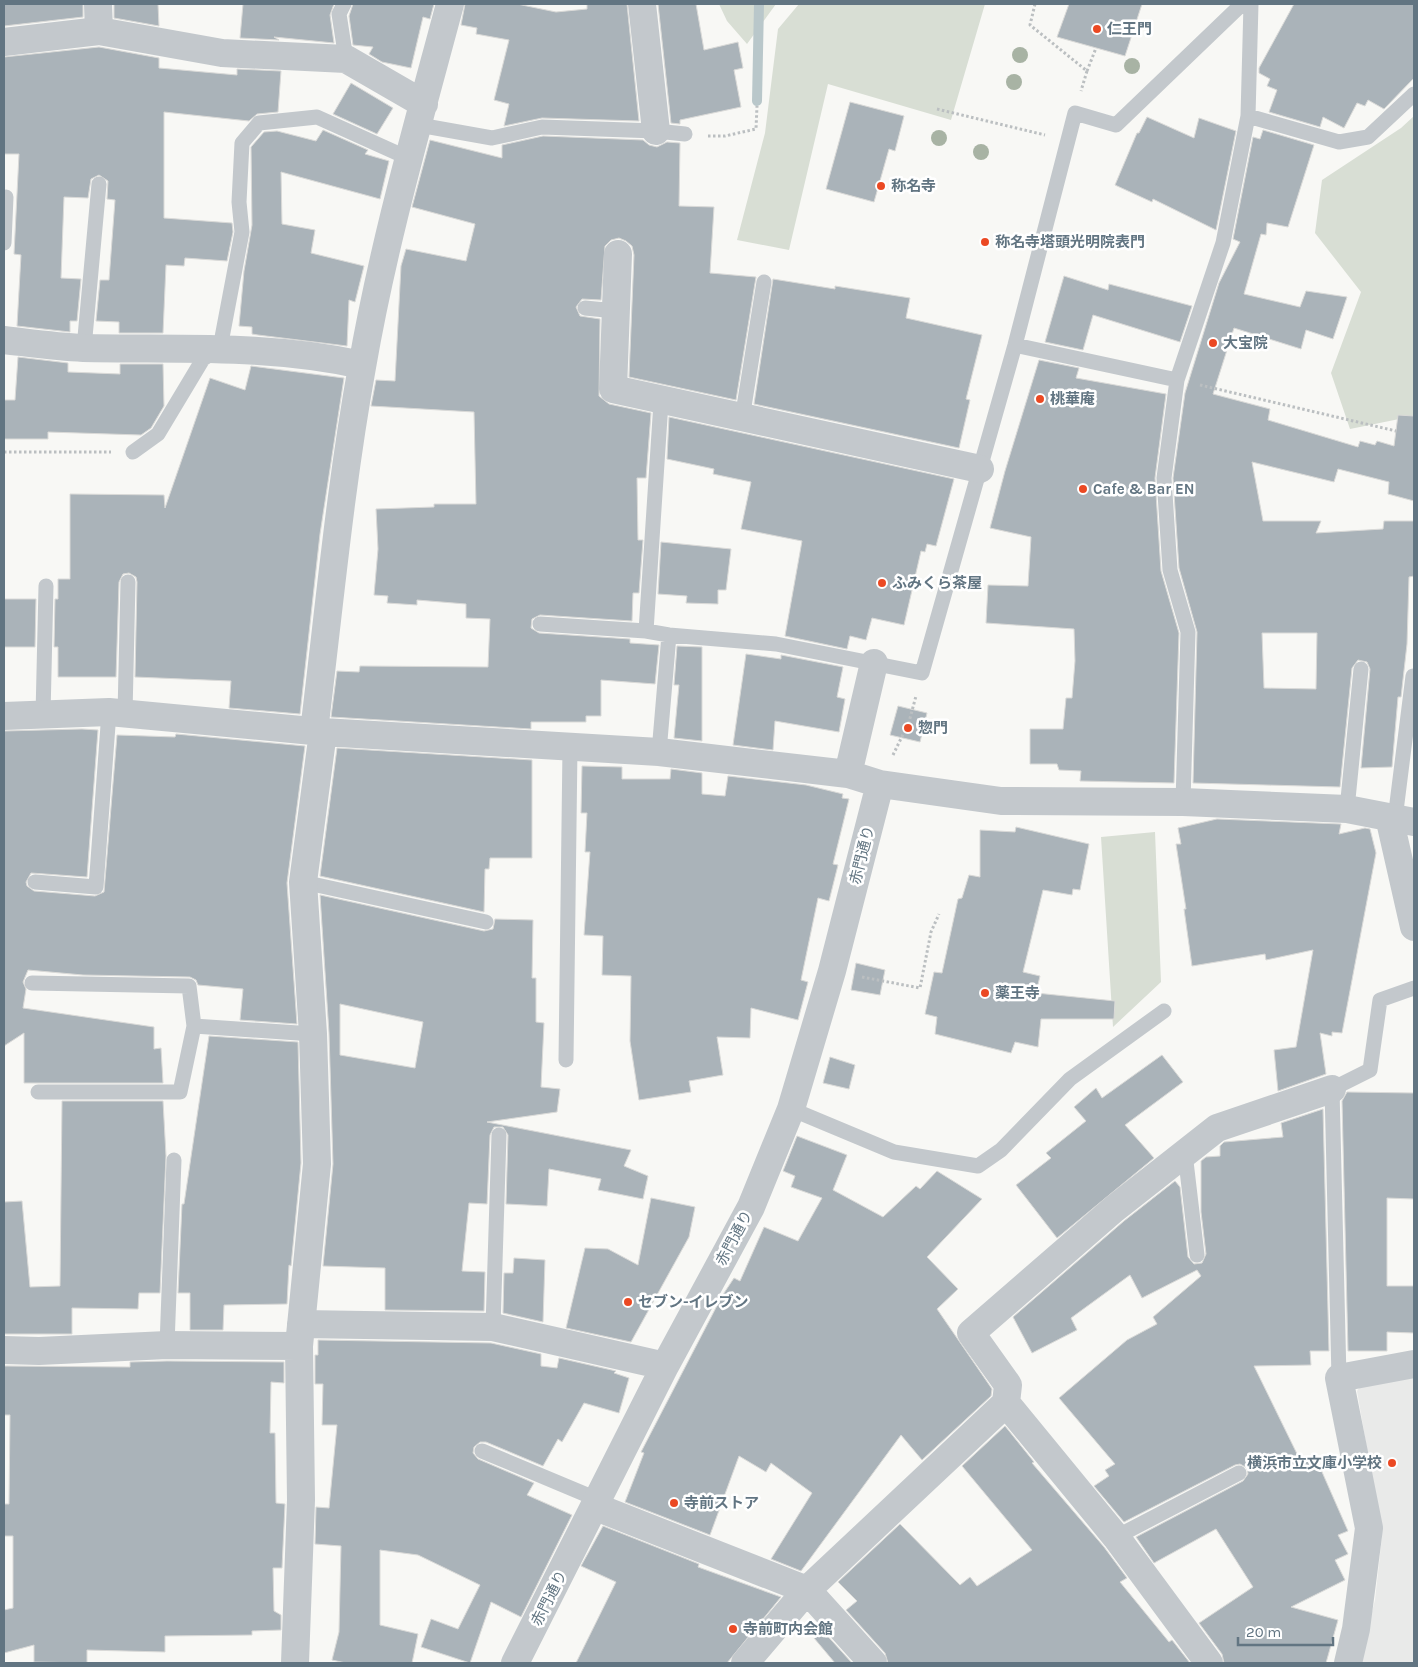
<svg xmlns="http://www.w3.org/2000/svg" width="1418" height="1667" viewBox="0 0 1418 1667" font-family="Karla,'Noto Sans JP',sans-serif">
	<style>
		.built { fill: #e9eae9 }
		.green { fill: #d8ded4 }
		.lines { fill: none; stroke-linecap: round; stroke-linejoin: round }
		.stream { stroke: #b9c7ca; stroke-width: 10 }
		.building { fill: #aab3b9; stroke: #dadad8; fill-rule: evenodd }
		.path { stroke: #bbbfc1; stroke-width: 3; stroke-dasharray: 2.5 2.5; stroke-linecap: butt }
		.lane { stroke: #c3c8cc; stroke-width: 15 }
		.street { stroke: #c3c8cc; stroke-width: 28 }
		.tree { fill: #a8b3a4 }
		.poi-dot { fill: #eb4923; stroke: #fff; stroke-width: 2 }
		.labels { text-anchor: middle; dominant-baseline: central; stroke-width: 5; stroke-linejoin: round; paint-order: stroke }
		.poi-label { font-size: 15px; font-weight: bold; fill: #627582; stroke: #fff; text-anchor: start }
		.street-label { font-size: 15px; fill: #627582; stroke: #fff }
	</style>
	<rect width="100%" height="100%" fill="#f8f8f5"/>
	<!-- built -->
	<path class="built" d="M1414,1377V1663H1359L1375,1600L1382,1536L1357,1391L1362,1384Z"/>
	<!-- green -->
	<path class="green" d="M719,4H776L747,44L727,21Z
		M799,4H985L951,120L828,84L789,250L737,240L765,133L778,29Z
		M1414,116V416L1350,429L1331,373L1361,292L1315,233L1322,180L1401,128Z
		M1155,832L1161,982L1113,1027L1101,837Z"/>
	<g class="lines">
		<!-- stream -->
		<path class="stream" d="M757,101L759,4"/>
	</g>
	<!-- building -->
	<path class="building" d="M4,4H83V17L4,26Z
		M114,4H158L159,26L114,18Z
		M243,4H334L330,15L334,43L274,37L279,40L240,38Z
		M353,4H434L430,19L423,17L411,68L382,62L369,54L373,47L353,45L349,16Z
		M465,4H517L556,12L587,9V4H627L639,121L542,118L504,126L509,104L494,100L509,40L476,34L477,28L461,25Z
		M658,4H696L704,50L738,42L743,68L734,70L741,107L680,120V124L671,123Z
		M1069,4H1142L1125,56L1057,37Z
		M1294,4H1414V78L1384,109L1368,100L1365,106L1357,103L1344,128L1323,117L1320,127L1269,112L1277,90L1267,86L1270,79L1259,73V68Z
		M99,47L159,58V68L237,75V69L281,71L278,112L257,114L249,121L164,112V218L232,223L233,232L227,261L185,258L184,266L166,265L163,333H119V322L96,321L100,280H109L115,200L107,199L108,181L99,175L91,179L88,198L64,197L61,278L81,279L77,321H70V332L17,326L21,255L14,254L19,154H4V57Z
		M351,83L393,108L377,134L333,114Z
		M850,102L904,116L895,151L889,149L874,202L826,189Z
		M1147,117L1194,138L1199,118L1236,131L1216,230L1153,199L1152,202L1115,185L1137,133H1139Z
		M323,130L368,150L365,154L389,161L380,199L281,172L282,224L315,230L311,253L364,266L355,302L349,300L347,346L258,335L252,334V327L239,326L244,271L252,225L251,147L264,132L277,131L316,141Z
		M1263,130L1314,145L1288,227L1267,223L1266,235L1261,234L1244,294L1300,307L1306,291L1347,297L1333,339L1306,330L1301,349L1234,328L1213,394L1270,409L1268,420L1358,447L1360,441L1375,445L1377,441L1394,446L1398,415L1414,416V501L1388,494L1389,482L1338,469L1334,482L1252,462L1263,521H1321L1316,533L1383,529L1384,521H1414V576L1409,577L1407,644L1401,697H1398L1392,767L1361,768L1370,669L1367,662L1358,660L1352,668L1340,787L1193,783L1197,632L1179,568L1173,478L1185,393L1219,283L1240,242L1233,239L1253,137L1260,139ZM1262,633H1317L1316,689L1264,688Z
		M543,136L643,140L649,145L657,147L667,142L680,143L679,206L714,207L710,273L756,277L736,400L629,377L634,255L632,246L626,241L619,238L611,240L605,246L601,300L582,299L576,307L580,316L600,319L599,396L609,404L651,413L646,478H637L638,540H643L639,593H633L632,621L540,615L532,619L531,628L539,633L630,639V643L659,645L655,684L601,680V716H586V722H531V729L331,717L337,671L359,672L360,666L488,667L490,619L466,618V604L417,600V605L387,603L388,596L374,595L378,549L376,509L434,507V504H476L474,412L371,406L376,380L395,381L401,266L406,249L466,261L475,224L412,207L430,140L502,158V145Z
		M1064,276L1108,290L1109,284L1192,306L1180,342L1093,315L1083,350L1045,342Z
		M773,279L835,289V286L910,298L906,318L982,335L966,399L970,400L959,448L754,404Z
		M18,357L68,363V372L120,374V364H163L164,406L151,428L141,435L48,432V439H4V400H15Z
		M1039,360L1079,368L1076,378L1166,394L1155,478L1161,571L1179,633L1174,783L1080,781L1081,771L1059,770L1057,764H1030V729H1063L1066,698H1072L1075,661L1074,629L986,623L988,585L1028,586L1031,537L990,528L1005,471Z
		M251,366L344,378L320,534L300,714L229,708L231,681L135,677L137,582L136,577L129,573L123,574L119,582L116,677H58V647H54L55,599H58V579H70V494L164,495L165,508L210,378L245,390Z
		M669,417L954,479L936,546L927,544L925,552L921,551L904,625L872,618L866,640L850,636L847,649L785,636L802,541L741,529L751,482L713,474L714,469L667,459Z
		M661,542L731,549L726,590H718V604L686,603L687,596L658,594Z
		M4,599H36L35,647H4Z
		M677,646L702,647V741L674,738L679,685H674Z
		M746,654L781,659V655L843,667L837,697L845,699L839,732L775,721L773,750L733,745Z
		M898,706L927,713L920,742L890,735Z
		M82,729L98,730L87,877L31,873L26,882L27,886L34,891L95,896L104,892L117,735L175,737L176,734L305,746L287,883L297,1024L240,1020L243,989L198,985L196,980L190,977L83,975L28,970L23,982L26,989L23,1008L154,1027V1049L161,1048L163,1083H24V1033L4,1046V731Z
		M337,748L532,760V858H490L489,869H485L484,912L320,876Z
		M582,766L622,767V779H670L671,769L702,773V794L725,796L728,776L806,785L843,794L842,798L849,799L833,864L838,865L829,901L818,898L801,980L808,982L798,1020L751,1008L750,1038L717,1037L723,1075L689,1081L691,1092L639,1100L630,1041L631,976L602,975L603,936L584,935L590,852H585L587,813H581Z
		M1217,819L1341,824L1339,834L1365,828L1370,829L1376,853L1342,1033L1332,1032V1036L1320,1033L1326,1074L1278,1091L1274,1050L1296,1047L1313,950L1266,960L1265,954L1192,966L1184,909H1186L1176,844H1181L1178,828Z
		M1016,827L1089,844L1080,890L1073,889L1072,895L1043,890L1023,972L1040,976L1036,993L1115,1001L1114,1019H1041L1038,1047L1015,1042L1011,1053L935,1034L937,1017L925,1014L934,972L942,973L958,899L962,898L969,875L980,877V830L1015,832Z
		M320,895L484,931L493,929L495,919L533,920L532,978H536V1022L544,1023L541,1087L560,1089L557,1112L487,1122L631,1150L624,1166L648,1176L643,1199L598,1190L601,1179L549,1169L547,1206L506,1204L508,1135L503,1127H494L490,1135L487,1204L469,1203L462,1271L485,1272L484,1311L385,1310V1268L323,1266L333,1164L329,1033ZM340,1004L423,1022L415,1068L340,1055Z
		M856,963L885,970L880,995L851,990Z
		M209,1036L298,1042L301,1163L291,1266L289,1265L287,1304L224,1305L223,1330H190V1293H178L182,1204H184Z
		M1162,1055L1183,1082L1125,1125L1154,1158L1057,1238L1016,1185L1051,1158L1046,1153L1086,1121L1074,1107L1096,1088L1102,1098Z
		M830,1057L855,1065L849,1089L823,1083Z
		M1347,1092L1414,1093V1199L1387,1198V1286H1414V1333L1387,1332V1351H1348L1342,1101Z
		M62,1101H163L166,1156L160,1293H139L138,1309L72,1308V1334H4V1202L22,1201L30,1287L60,1286Z
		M1323,1109L1329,1351H1310L1311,1365L1254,1366L1301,1462L1315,1456L1348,1531L1338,1535L1348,1554L1335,1560L1345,1580L1291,1607L1338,1620L1326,1663H1224L1222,1654L1199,1623L1253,1587L1216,1529L1154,1563L1136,1537L1243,1481L1248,1474L1247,1468L1240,1464L1235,1465L1124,1522L1094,1486L1109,1476L1105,1470L1115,1464L1059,1398L1127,1340L1157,1324L1153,1317L1201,1276L1197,1270L1142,1298L1130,1275L1071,1318L1077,1330L1032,1353L1013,1317L1124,1221L1175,1181L1180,1187L1188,1257L1194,1264L1202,1263L1206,1254L1201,1212V1161L1206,1157L1220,1156V1146L1224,1142L1283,1137L1281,1123Z
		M797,1136L847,1155L833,1190L883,1217L916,1186L920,1189L937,1171L982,1199L927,1257L958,1289L937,1309L992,1389L991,1396L922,1460L901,1435L801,1571L771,1559L812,1493L771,1463L766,1472L739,1456L710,1535L625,1502L644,1453L641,1452L722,1296L734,1278L740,1281L764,1227L798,1241L822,1198L791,1187L795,1176L783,1171Z
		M651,1198L695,1207L689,1237L631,1342L566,1328L585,1248L608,1249L638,1265Z
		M514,1258L545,1260L543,1322L503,1313L504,1273H513Z
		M318,1340L491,1343L541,1354V1366L557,1368L559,1358L616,1371L614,1373L629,1378L619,1413L584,1403L562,1442L558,1439L543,1466L486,1442H480L474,1447L473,1453L478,1459L534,1483L527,1495L572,1515L521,1617L491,1602L470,1663L421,1647L431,1619L458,1629L480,1585L418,1555L380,1550V1625L418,1634L412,1663H346L332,1660L339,1632L341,1546L315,1544L316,1507L329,1508L337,1425H322L323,1384H315V1355H318Z
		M167,1361L284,1362V1383L271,1382L270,1433H275L276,1503L285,1504L282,1568H273L274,1611L281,1615V1630L252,1631V1635L165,1636V1652L87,1650V1663L34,1662V1645L4,1653V1610L13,1608V1536H4V1504H9L10,1415H4V1366L130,1367V1362Z
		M1005,1426L1034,1462L1032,1463L1104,1547L1127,1578L1120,1582L1169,1642L1172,1640L1190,1663H888L885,1653L846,1610L857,1601L838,1582L900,1524L960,1585L970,1577L977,1586L1032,1550L962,1466Z
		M603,1526L699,1564L698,1567L781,1597L727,1663H576L616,1582L581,1566Z
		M823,1631L852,1663H835L814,1638Z"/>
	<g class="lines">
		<!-- path -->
		<path class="path" d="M1035,4L1030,25L1087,71L1081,91
			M1087,71L1096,48
			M937,109L1045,135
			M708,136H725L756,129L757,106
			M1200,385L1396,431
			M4,452H111
			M893,755L909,722L916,696
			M862,977L920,988L931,932L939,914"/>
		<!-- lane -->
		<path class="lane" d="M344,4L339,14L346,59
			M1248,116L1339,142L1368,137L1414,94
			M419,125L492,138L542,127L656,131L685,134
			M4,243L6,197
			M585,308L616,311
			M1015,345L1177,380L1164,478L1170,570L1188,632L1183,802
			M84,348L99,184
			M1177,380L1223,243L1248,116L1251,4
			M742,419L764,282
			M133,452L158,434L203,359L220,348L242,232L239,202L242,143L259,123L317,117L408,158
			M540,624L646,631L669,635L776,644L922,673L1015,345L1075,113L1116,125L1242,4
			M646,631L661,402
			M125,714L128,582
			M43,715L46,586
			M659,752L669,635
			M1347,809L1361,669
			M1395,819L1413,676
			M35,882L96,887L109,712
			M303,882L486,922
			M32,983L189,986L194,1026L180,1092H38
			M194,1026L313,1034
			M566,1060L570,747
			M791,1109L894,1152L978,1166L1001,1150L1070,1079L1164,1011
			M1185,1153L1197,1255
			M493,1327L499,1135
			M167,1345L174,1160
			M1339,1378L1332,1089L1370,1070L1380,1000L1414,988
			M482,1451L599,1500
			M1116,1537L1239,1473"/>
		<!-- street -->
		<path class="street" d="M98,4L99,31
			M642,4L656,131
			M4,42L99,31L222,53L346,59L424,104
			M618,254L613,389L980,469
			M4,340C30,343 57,347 83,348C178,350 268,344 362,365
			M4,716L109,712L323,732L659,752L848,774L880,784L1001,801L1183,802L1347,809L1414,822
			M314,731C329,610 340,488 362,367C383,245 418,124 450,4
			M848,774L874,663
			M1389,817L1414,927
			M301,1324L493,1327L665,1366
			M4,1350L39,1351L167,1345L299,1346
			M596,1507L807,1590L873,1663
			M295,1663L301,1500L299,1346L317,1164L313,1034L303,882L323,732
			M515,1663L665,1366L751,1207L791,1109L832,971L880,784
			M745,1663L807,1590L1006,1403
			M1209,1663L1116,1537L1006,1403L1008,1385L971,1333L1114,1209L1217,1128L1332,1089
			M1348,1663L1356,1629L1369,1528L1339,1378L1414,1364"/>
	</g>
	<!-- trees -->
	<g class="tree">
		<circle cx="1020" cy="55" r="8"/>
		<circle cx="1132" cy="66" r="8"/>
		<circle cx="1014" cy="82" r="8"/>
		<circle cx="939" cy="138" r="8"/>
		<circle cx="981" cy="152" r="8"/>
	</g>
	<!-- markers -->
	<g class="poi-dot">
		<circle cx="1097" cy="29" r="5"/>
		<circle cx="881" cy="186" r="5"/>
		<circle cx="985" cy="242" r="5"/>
		<circle cx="1213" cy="343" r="5"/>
		<circle cx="1040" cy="399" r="5"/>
		<circle cx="1083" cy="489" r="5"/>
		<circle cx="882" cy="583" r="5"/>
		<circle cx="908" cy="728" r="5"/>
		<circle cx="985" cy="993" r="5"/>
		<circle cx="628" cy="1302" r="5"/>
		<circle cx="1392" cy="1463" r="5"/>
		<circle cx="674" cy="1503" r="5"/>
		<circle cx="733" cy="1629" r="5"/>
	</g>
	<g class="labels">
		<!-- poi labels -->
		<g class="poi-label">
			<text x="1107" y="29">仁王門</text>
			<text x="891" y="186">称名寺</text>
			<text x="995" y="242">称名寺塔頭光明院表門</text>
			<text x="1223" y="343">大宝院</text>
			<text x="1050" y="399">桃華庵</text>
			<text x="1093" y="489">Cafe &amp; Bar EN</text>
			<text x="892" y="583">ふみくら茶屋</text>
			<text x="918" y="728">惣門</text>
			<text x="995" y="993">薬王寺</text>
			<text x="638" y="1302">セブン-イレブン</text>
			<text x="1382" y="1463" text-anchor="end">横浜市立文庫小学校</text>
			<text x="684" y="1503">寺前ストア</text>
			<text x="743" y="1629">寺前町内会館</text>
		</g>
		<!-- street labels -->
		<g class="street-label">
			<text transform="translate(862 855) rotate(-76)">赤門通り</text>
			<text transform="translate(734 1238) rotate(-62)">赤門通り</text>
			<text transform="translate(549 1598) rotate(-63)">赤門通り</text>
		</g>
	</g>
	<!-- border -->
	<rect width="1418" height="1667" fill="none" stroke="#627582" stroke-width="10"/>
	<!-- scale -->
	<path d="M1238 1637v8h95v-8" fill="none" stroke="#627582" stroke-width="2.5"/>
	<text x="1246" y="1637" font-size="15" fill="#627582" stroke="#ffffff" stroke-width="4" paint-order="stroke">20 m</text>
</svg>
